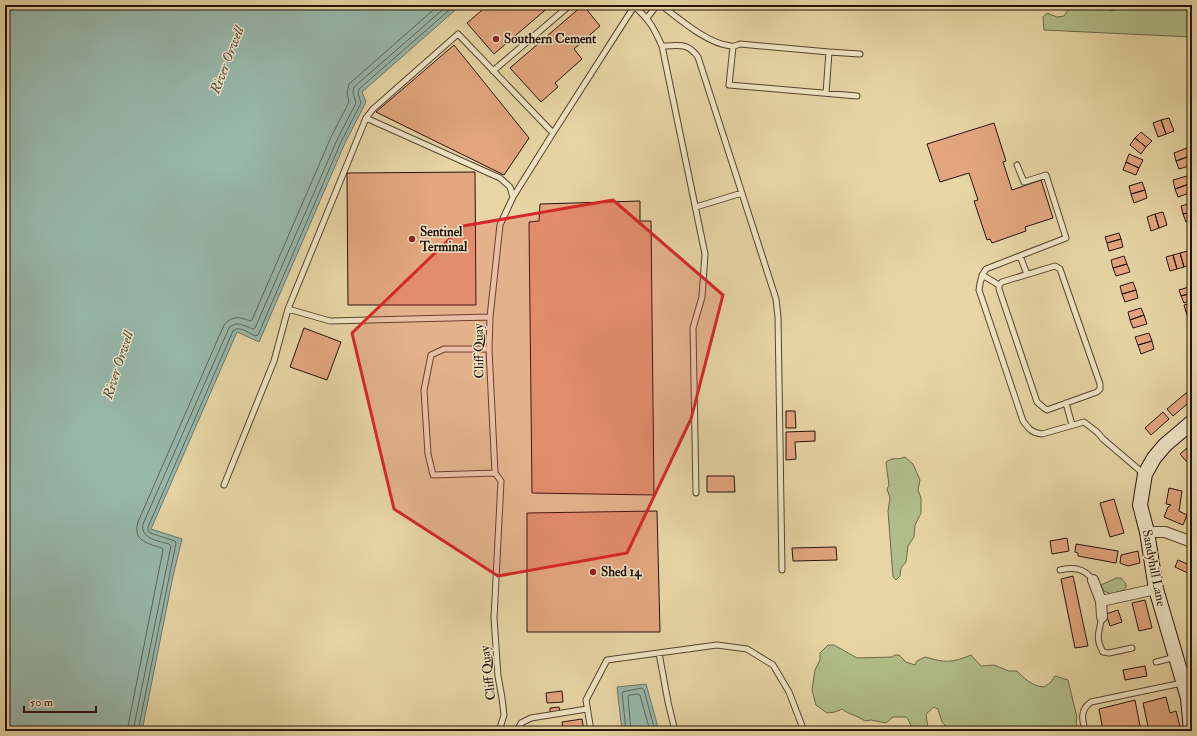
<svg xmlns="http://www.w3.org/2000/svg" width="1197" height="736" viewBox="0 0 1197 736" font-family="'IM FELL Double Pica',serif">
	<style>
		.green { fill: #b1be89; stroke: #6c684a }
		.water { fill: #97b8ab; stroke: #6a766b }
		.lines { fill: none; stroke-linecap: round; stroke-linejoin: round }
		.shore { stroke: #5e655b; stroke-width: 1 }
		.building { fill: #e3a67f; stroke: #26120b }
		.lane-casing { stroke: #564331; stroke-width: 7 }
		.street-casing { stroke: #564331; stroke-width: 12 }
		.secondary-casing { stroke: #26120b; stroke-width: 16 }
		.lane { stroke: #efe4c4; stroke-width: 5 }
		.street { stroke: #efe4c4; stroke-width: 10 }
		.secondary { stroke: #efe4c4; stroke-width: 14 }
		.marked { fill: #d62828; fill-opacity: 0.2; stroke: #d62828; stroke-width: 3; stroke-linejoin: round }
		.poi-dot { fill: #8f2418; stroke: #efe4c4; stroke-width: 1.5 }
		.labels { text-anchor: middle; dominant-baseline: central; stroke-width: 3; stroke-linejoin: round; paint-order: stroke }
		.poi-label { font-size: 13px; font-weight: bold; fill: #26120b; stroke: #efe4c4; text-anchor: start }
		.street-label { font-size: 13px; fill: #26120b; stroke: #efe4c4 }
		.water-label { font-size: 14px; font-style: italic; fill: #4e4c43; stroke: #efe4c4 }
	</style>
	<rect width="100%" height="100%" fill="#e7d5a4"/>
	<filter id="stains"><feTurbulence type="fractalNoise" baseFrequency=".005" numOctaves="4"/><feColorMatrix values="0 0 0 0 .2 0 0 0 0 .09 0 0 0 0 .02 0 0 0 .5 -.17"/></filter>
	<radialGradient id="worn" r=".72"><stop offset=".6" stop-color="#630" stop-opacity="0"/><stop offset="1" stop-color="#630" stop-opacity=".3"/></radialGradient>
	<!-- green -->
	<path class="green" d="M1064,5H1105L1110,11C1116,10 1117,7 1122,5C1127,3 1135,6 1139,7L1144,5H1192V37L1044,30L1043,17L1047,13L1057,17L1064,16L1068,10Z
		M905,457L913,464L920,480L918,490L921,498V513L915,525L914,537L908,546L906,562L901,568L900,576L896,580L893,577L888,511L890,498L887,489L889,485L886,463L887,461C894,457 899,460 905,457Z
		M1116,578H1121L1126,584V587L1124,590L1111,594L1104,591L1101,585Z
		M828,645H834L857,658L892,657L895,655H899L906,662L915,665L917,661L925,657C946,663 951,663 971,655L981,666L994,665L1009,671H1017C1025,679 1032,686 1044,687L1051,682L1055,676L1068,680L1077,717L1076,723L1079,731H946L945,725L942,722L938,709L934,707L926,714L928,728C922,733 918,730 912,728L908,719L906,717H893L886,723L871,720L865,721C857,715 849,715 842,709L835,712L827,713L816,705L812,690L815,670L820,660V653Z"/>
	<!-- water -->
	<path class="water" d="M5,5H461L362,92L366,102L345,143L259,342L237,332L151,529L182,539L173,576L142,731H5Z
		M646,684L659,731H622L617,687Z"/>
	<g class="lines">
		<!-- shore -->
		<path class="shore" d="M127,731L163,550L162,548C149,544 132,541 138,522L224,325C232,315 240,317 250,321L252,320L331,137L349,102L347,93L349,84L439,5
			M133,731L171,546L169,544C159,541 140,539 143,524L229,328C237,320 244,326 253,329L255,328L337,140L356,103L353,93L354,87L448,5
			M138,731L176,543L175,541L150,533L148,530V527L233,331C239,325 249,333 255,336L258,335L341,142L361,103L358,93L359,89L455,5
			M626,731L622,692L642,688L644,690L655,731
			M631,731L628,697L629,695L638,694L640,695L650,731"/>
	</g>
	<!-- building -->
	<path class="building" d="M488,5H551L494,54L467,23Z
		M583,5L600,26L574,49L582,59L555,83L558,87L541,102L510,68Z
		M454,45L529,138L504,175L376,112Z
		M1169,118L1174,131L1166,134L1161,120Z
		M1161,120L1166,134L1158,137L1153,123Z
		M994,123L1006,161L1003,162L1012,190L1041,180L1053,218L1025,227L1026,231L992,243L990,239L987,240L974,201L978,200L969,173L940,182L927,144Z
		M1141,132L1152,141L1146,147L1135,138Z
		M1135,138L1146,147L1141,154L1130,145Z
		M1187,148L1190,156L1176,161L1174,153Z
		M1129,154L1143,160L1139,168L1126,162Z
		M1190,156L1192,165L1179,169L1176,161Z
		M1126,162L1139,168L1136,175L1123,170Z
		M475,172L476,305H348L347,173Z
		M1187,176L1189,184L1175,189L1173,180Z
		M1142,182L1145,190L1131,194L1129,186Z
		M1189,184L1192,192L1178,197L1175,189Z
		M1145,190L1147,198L1134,203L1131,194Z
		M640,201V221H651L654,495L532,493L529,222L539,221L540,204Z
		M1192,203V212L1183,214L1181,206Z
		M1163,212L1167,225L1159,228L1155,214Z
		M1192,212V220L1186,222L1183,214Z
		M1155,214L1159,228L1151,231L1147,217Z
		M1119,233L1121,239L1107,243L1105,237Z
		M1121,239L1123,247L1109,251L1107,243Z
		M1188,251L1192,264L1184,267L1180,253Z
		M1180,253L1184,267L1177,269L1173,255Z
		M1173,255L1177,269L1170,271L1166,257Z
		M1124,256L1127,264L1113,268L1111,260Z
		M1127,264L1130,272L1116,276L1113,268Z
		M1133,282L1136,290L1122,294L1120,286Z
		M1192,286V293L1181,296L1179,290Z
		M1136,290L1138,298L1125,302L1122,294Z
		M1192,293V300L1184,303L1181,296Z
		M1192,303V310L1186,312L1184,305Z
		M1141,308L1144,315L1130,320L1128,312Z
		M1192,310V317L1188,318L1186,312Z
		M1144,315L1147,324L1133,328L1130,320Z
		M304,328L341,342L327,380L290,367Z
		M1149,333L1152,341L1138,345L1135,337Z
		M1152,341L1154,349L1141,354L1138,345Z
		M1186,393L1192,400L1173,416L1167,409Z
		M786,411H795L796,428H786Z
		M1163,412L1169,419L1151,435L1145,428Z
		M815,431V441L795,442L796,459L786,460V432Z
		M1192,444V457L1187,462L1180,454Z
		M707,476H734L735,492H707Z
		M1169,488L1182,491L1179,511L1187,515L1183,525L1164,517L1168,507L1171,505L1166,504Z
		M1114,499L1124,533L1110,537L1100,503Z
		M657,511L660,632H527V513Z
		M1067,538L1069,551L1052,554L1050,541Z
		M1076,544L1118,551L1116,563L1078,556V553L1075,552Z
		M836,547L837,560L793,561L792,548Z
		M1138,551L1140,563L1128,566L1120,563L1121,555Z
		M1178,560L1192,566V575L1175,567Z
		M1073,576L1088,646L1075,648L1061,579Z
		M1145,600L1152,628L1139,631L1132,603Z
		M1118,610L1122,622L1110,626L1106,614Z
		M1145,666L1147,676L1125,680L1123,670Z
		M562,691L563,702L547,703L546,693Z
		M1166,697L1170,713L1176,711L1181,731H1149L1143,703Z
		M1135,700L1141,731H1103L1099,709Z
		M559,707L560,712L550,713V708Z
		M582,719L584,731H563L562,722Z"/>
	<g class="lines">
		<!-- lane casing -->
		<g class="lane-casing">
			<path id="lane" d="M661,5C679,19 708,44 731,46C734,47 737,45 740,44L829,52L860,54
				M634,6C649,19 654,28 662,46L705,254L702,297L693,328L696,493
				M647,18L657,5
				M662,46C680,46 687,42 698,57L776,299L778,317L782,570
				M733,47L729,85L857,96
				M493,71L570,5
				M826,93L829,52
				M366,118L373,109L458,34L553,133
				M1017,165L1024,182L1046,175L1066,238L986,269C981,276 980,282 979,290L1023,421C1029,429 1032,433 1042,434L1084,422L1097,432L1103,439L1144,474
				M696,207L742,193
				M1020,256L1027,274
				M1055,266L1060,269L1100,384V389L1097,392L1047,410L1044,408L1037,402L999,289V285L1002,282Z
				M982,275L999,285
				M490,317L330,321L288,309L366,118L500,178L510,187L513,197
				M489,349H444L431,355L424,390L428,454L433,475L495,473
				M1066,403L1072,425
				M224,485L274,361L288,309
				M1060,570C1074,567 1084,568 1093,580
				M1102,617C1099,632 1095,638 1103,652L1109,653L1132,648
				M659,653L668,702L675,731
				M1156,662L1176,657
				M499,731L504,715L502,698L498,676L494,618L501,481L495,473L489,349L490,317L500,225L513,197L553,133L635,5
				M517,731L521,723L531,718L587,709
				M591,731L586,700L607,660L717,645L747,649L773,665L789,692L804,731
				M1085,731C1082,719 1080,710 1091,702L1182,683"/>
		</g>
		<!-- street casing -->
		<g class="street-casing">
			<path id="street" d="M1147,532H1165L1192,542
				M1093,580L1101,601L1156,589
				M1101,601L1102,617"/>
		</g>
		<!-- secondary casing -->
		<g class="secondary-casing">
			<path id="secondary" d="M1191,731L1188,698L1156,589L1147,532L1140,505L1145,474L1154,458L1165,445L1192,422"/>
		</g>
		<!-- lane -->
		<use href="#lane" class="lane"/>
		<!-- street -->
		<use href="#street" class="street"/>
		<!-- secondary -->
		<use href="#secondary" class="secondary"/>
	</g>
	<!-- marked area -->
	<path class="marked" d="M613,200L723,295L691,419L627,553L498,576L394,509L352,333L463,226Z"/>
	<!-- markers -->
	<g class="poi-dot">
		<circle cx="496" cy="39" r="4"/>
		<circle cx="412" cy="239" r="4"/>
		<circle cx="593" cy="572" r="4"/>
	</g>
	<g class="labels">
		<!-- poi labels -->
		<g class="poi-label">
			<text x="504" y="39">Southern Cement</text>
			<text x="420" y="232">Sentinel<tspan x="420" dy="15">Terminal</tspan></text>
			<text x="601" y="572">Shed 14</text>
		</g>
		<!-- street labels -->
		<g class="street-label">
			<text transform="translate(479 351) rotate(-91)">Cliff Quay</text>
			<text transform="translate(1154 568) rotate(79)">Sandyhill Lane</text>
			<text transform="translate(488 673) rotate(-97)">Cliff Quay</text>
		</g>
		<!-- water labels -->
		<g class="water-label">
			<text transform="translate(227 60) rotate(-69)">River Orwell</text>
			<text transform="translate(118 365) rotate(-72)">River Orwell</text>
		</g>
	</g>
	<!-- margin -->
	<rect width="1197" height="736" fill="none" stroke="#e7d5a4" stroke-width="20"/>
	<rect x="6" y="6" width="1185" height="724" fill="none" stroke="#26120b" stroke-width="2"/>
	<rect x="10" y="10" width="1177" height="716" fill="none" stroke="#26120b"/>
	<!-- scale -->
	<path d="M24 706v6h72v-6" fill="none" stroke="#26120b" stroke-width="2"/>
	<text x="30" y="706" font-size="12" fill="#26120b" stroke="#efe4c4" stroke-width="3" paint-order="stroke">50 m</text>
	<rect width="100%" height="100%" filter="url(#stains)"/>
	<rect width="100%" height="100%" fill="url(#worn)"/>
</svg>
